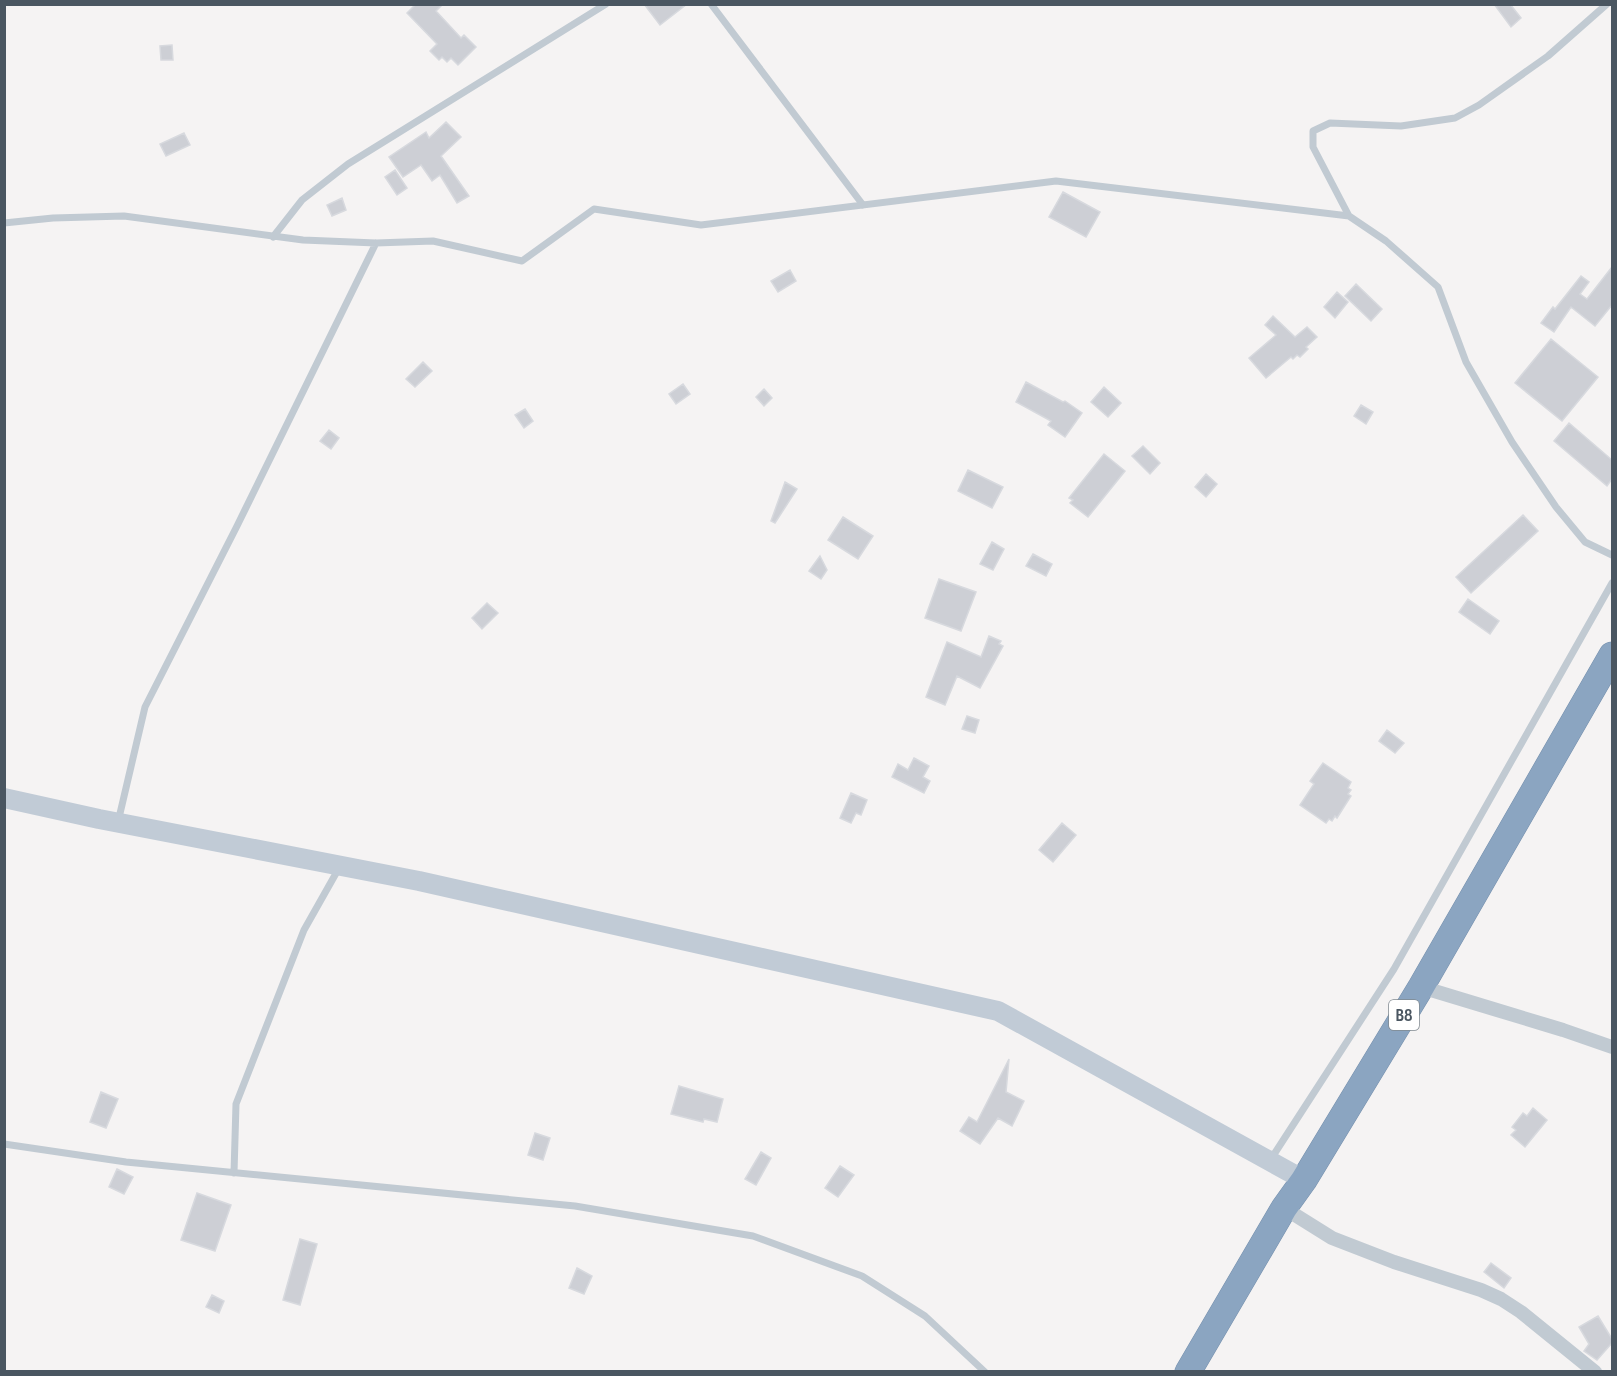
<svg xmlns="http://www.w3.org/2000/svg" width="1617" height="1376" viewBox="0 0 1617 1376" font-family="'Sofia Sans Condensed',sans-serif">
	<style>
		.building { fill: #cdcfd5; stroke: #d7d9de; stroke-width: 1.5 }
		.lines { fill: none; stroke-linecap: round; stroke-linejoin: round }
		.highway-casing { stroke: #7690ad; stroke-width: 27 }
		.lane { stroke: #c1cad2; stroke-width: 7 }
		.street { stroke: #c1cad2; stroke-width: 14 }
		.secondary { stroke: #c1cbd6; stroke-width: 20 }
		.highway { stroke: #8ba5c1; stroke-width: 26 }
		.labels { text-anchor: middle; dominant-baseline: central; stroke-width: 4.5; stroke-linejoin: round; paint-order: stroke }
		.shield { fill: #fff; stroke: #808990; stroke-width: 1.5 }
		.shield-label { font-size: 18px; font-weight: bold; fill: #4a5661 }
	</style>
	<rect width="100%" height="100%" fill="#f5f3f3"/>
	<!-- building -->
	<path class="building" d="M416,4H443L436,11L461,38L464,35L476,47L458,65L451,58L447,62L442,57L439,60L430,51L437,44L407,13Z
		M644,4H687L660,25Z
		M1494,4H1510L1521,18L1511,27Z
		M172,45L173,60H161L160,46Z
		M446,122L461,137L441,156L469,196L457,203L440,175L432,181L421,165L403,177L389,157L426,132L429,138Z
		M184,133L190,145L166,156L160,144Z
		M395,170L407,188L397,195L385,177Z
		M1063,192L1100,212L1086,237L1049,217Z
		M342,198L346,210L332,216L327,205Z
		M1612,267V305L1595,326L1571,307L1554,332L1541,323L1553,307L1555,309L1581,276L1589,282L1580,294L1587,299Z
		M790,270L796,281L778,292L771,281Z
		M1356,284L1382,309L1371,321L1345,296Z
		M1337,292L1348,302L1335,318L1324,307Z
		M1273,316L1295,337L1307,327L1317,337L1306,347L1308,349L1300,357L1297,355L1293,359L1291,357L1266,378L1249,358L1276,335L1265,325Z
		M1551,339L1598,377L1562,421L1515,383Z
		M423,362L432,371L415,387L406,379Z
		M1026,382L1063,402L1065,401L1082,413L1065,437L1048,425L1051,421L1016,402Z
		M683,384L690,394L676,404L669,394Z
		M1104,387L1121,403L1108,417L1091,402Z
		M764,389L772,398L764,406L756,397Z
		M1361,405L1373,412L1366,424L1354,416Z
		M525,409L533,421L524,428L515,415Z
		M1569,423L1612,460V479L1607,486L1554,441Z
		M329,430L339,438L331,449L320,441Z
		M1143,446L1160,463L1150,474L1132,456Z
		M1104,454L1125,471L1088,517L1070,503L1073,500L1069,498Z
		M968,470L1003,487L992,508L958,491Z
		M1206,474L1217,484L1206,497L1195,487Z
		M785,482L797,489L775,523L771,521Z
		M1523,515L1538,531L1471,593L1456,577Z
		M843,517L873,536L858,559L828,540Z
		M992,542L1004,549L993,570L980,564Z
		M1033,554L1052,564L1046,576L1026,566Z
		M820,556L827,570L821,579L809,571Z
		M939,579L976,592L961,631L925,618Z
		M1468,599L1499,621L1490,634L1459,612Z
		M487,603L498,613L482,629L472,618Z
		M989,636L1001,641L999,644L1003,646L980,688L957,676L945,705L926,697L947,642L981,657Z
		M967,716L979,720L975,733L962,729Z
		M1387,730L1404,743L1395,753L1379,741Z
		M914,758L929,766L923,777L930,781L924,793L892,777L898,764L908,770Z
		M1323,763L1351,782L1348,788L1351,790L1348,794L1351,796L1337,818L1335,816L1332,821L1329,819L1326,823L1300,805L1314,784L1310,781Z
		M851,793L867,800L861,815L856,813L851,823L840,818Z
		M1062,823L1076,835L1053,862L1039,850Z
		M1009,1059L1006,1092L1024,1101L1012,1126L998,1118L980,1144L960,1131L969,1117L977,1122Z
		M679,1086L723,1099L717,1122L704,1119L703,1122L671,1114Z
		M101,1092L118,1099L106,1128L90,1122Z
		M1533,1108L1547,1120L1525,1147L1511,1135L1516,1130L1512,1127L1523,1113L1527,1116Z
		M535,1133L550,1138L543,1160L528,1155Z
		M761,1152L771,1158L756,1185L745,1179Z
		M840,1166L854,1175L838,1197L825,1188Z
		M117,1169L133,1177L124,1194L109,1187Z
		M197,1193L231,1205L215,1251L181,1240Z
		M300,1239L317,1244L300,1305L283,1300Z
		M1491,1263L1511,1278L1504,1288L1484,1272Z
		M577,1268L592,1276L584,1294L569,1288Z
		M212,1295L224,1301L219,1313L206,1307Z
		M1598,1316L1612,1339V1343L1597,1360L1584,1351L1589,1344L1579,1327Z"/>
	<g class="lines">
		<!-- highway casing -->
		<g class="highway-casing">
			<path id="highway" d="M1188,1372L1284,1208L1304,1180L1421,987L1612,655"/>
		</g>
		<!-- lane -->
		<path class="lane" d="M711,4L863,205
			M1349,216L1313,147V131L1330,123L1401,126L1455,118L1479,105L1548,56L1607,4
			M4,223L53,218L124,216L303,240L376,243L433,241L522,261L594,209L701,225L1056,181L1349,216L1386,241L1438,287L1466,362L1512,442L1556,507L1585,542L1612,555
			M273,237L302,200L348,164L606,4
			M118,822L145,707L237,526L376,243
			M4,1144L126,1162L575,1206L753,1236L862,1276L925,1316L985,1372
			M1271,1159L1394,969L1612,583
			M234,1173L236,1104L304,930L339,868"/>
		<!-- street -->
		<path class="street" d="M1421,987L1563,1030L1612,1047
			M1284,1208L1332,1238L1394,1262L1481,1290L1501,1299L1521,1312L1595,1372"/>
		<!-- secondary -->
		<path class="secondary" d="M4,798L99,819L419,881L998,1011L1304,1180"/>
		<!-- highway -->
		<use href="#highway" class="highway"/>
	</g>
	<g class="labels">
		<!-- shield labels -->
		<rect class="shield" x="1389" y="1000" width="30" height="30" rx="4.5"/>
		<g class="shield-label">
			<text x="1404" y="1015">B8</text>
		</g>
	</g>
	<!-- border -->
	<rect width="1617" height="1376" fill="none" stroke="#4a5661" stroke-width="12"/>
</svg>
